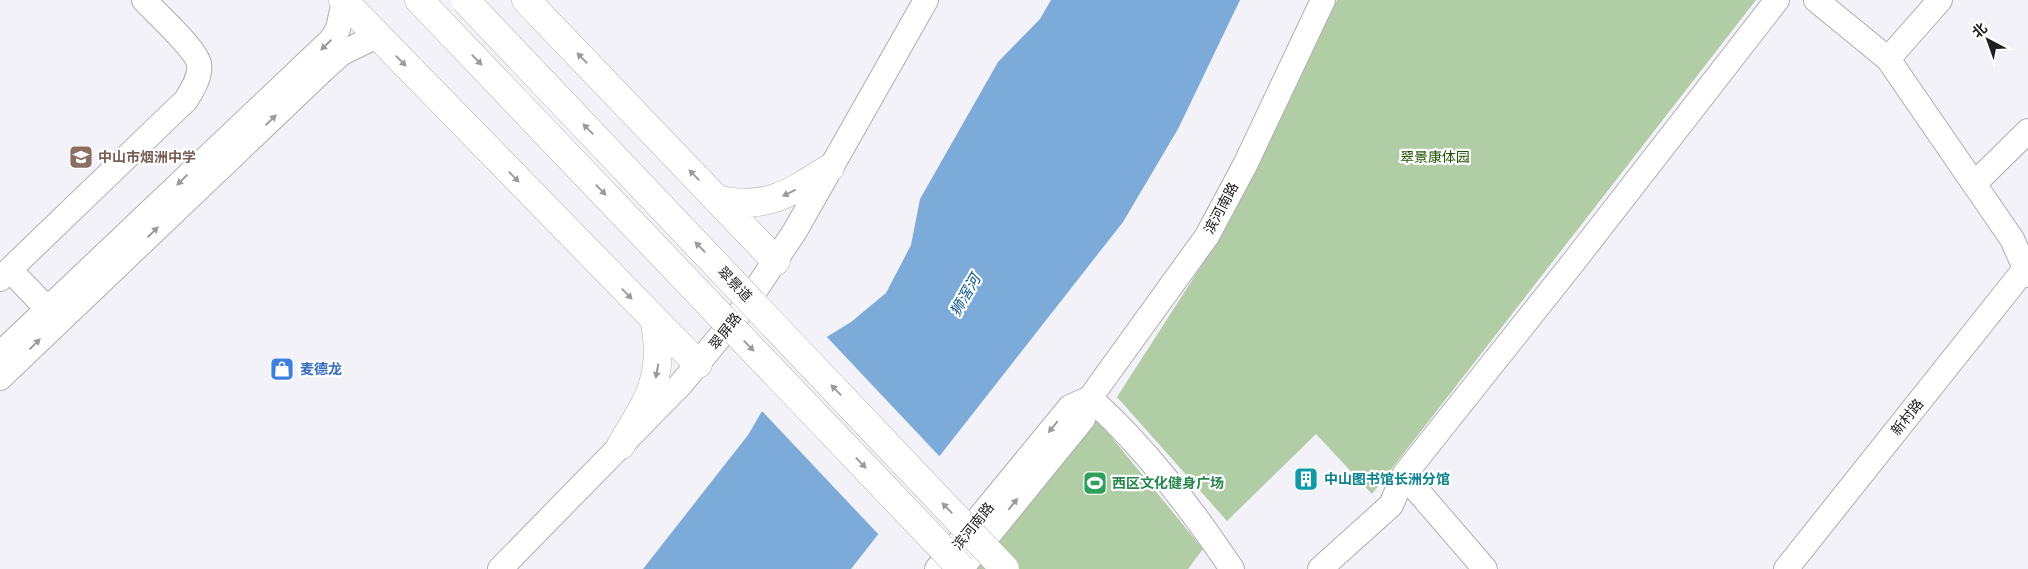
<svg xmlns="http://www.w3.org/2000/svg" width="2028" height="569" viewBox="0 0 2028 569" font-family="'PT Sans Narrow','Noto Sans SC',sans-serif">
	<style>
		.green { fill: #b1cda5 }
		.water { fill: #7cabda }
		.pier { fill: #f4f2f9 }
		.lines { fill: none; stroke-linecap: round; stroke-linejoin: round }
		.minor-casing { stroke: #aeacb3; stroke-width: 26 }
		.major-casing { stroke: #aeacb3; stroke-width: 29 }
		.minor { stroke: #fff; stroke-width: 24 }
		.major { stroke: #fff; stroke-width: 28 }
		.major-bridge-casing { stroke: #aeacb3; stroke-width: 29; stroke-linecap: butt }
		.major-bridge { stroke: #fff; stroke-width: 28 }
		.oneway { fill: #9b9b9c }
		.labels { text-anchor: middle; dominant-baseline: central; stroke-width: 4.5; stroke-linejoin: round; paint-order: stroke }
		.education-label { font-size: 14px; font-weight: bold; fill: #785e54; stroke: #fff; text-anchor: start }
		.park-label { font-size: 14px; fill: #235202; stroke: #fff }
		.street-label { font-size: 14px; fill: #202022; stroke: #fff }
		.shop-label { font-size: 14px; font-weight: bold; fill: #366cbe; stroke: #fff; text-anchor: start }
		.culture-label { font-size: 14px; font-weight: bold; fill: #0d838f; stroke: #fff; text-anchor: start }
		.leisure-label { font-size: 14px; font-weight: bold; fill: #27864d; stroke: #fff; text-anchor: start }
		.water-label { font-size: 15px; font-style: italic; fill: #0a538d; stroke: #fff }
	</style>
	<rect width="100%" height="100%" fill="#f4f2f9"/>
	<!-- green -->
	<path class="green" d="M1337,0H1756L1372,494L1316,434L1227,521L1117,397L1225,229Z
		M1095,417L1203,549L1188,569H971Z"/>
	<!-- water -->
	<path class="water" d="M1051,0H1240L1178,129L1123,222L851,569H643L748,435L794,357L851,322L886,293L911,245L920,199L998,62L1040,19Z"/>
	<!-- pier -->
	<path class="pier" d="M825,335L941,458L880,536L760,409L792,355Z"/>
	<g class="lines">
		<!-- minor casing -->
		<g class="minor-casing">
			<path id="minor" d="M1816,0L1888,59L2012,239L2028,275
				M1888,59L1940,0
				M1974,184L2028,131
				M10,270L57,319
				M0,279L186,100C192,90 201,77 199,64C196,49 156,13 144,0
				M0,354L331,40L338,29L344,1
				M0,378L324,69L342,53L377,36
				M1090,398C1145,447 1191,508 1232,569
				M1404,475L1485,569
				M500,569L681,384L742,310L795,231L926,0
				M937,569L1070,407L1090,398
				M961,569L1083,419L1090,398L1207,236L1245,165L1323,0
				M1320,569L1391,505L1404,475L1575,260L1777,0
				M1786,569L2028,265"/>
		</g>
		<!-- major casing -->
		<g class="major-casing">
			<path id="major" d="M343,0L698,364
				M419,0L443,25
				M526,0L776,261
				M717,199C766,211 790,193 830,168
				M621,445C648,400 665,378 655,322"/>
		</g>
		<!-- minor -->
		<use href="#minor" class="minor"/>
		<!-- major -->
		<use href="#major" class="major"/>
		<!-- major-bridge casing -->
		<g class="major-bridge-casing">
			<path id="major-bridge" d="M465,0L1005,569
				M443,25L962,569"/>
		</g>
		<!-- major-bridge -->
		<use href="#major-bridge" class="major-bridge"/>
	</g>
	<!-- one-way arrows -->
	<defs><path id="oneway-solid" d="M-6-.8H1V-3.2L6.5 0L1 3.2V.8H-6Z" transform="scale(1.25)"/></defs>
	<g class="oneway">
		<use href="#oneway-solid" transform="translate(326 45) rotate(136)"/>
		<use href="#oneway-solid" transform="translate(582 58) rotate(-134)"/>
		<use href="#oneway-solid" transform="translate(477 60) rotate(46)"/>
		<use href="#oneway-solid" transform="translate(401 61) rotate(46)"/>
		<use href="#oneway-solid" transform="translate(271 120) rotate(-44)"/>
		<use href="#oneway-solid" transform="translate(588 129) rotate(-134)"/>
		<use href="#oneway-solid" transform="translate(694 175) rotate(-134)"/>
		<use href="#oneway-solid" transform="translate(514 177) rotate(46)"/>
		<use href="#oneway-solid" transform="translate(182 180) rotate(136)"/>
		<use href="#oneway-solid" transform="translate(601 190) rotate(46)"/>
		<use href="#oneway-solid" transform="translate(789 193) rotate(154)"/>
		<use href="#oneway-solid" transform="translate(153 232) rotate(-44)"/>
		<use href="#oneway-solid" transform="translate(700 247) rotate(-134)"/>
		<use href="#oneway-solid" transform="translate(627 294) rotate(46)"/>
		<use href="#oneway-solid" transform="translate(35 344) rotate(-44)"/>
		<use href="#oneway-solid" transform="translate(749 346) rotate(46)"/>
		<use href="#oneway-solid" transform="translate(657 371) rotate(100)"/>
		<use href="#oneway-solid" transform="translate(836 390) rotate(-134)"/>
		<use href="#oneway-solid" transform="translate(1053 427) rotate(129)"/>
		<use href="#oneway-solid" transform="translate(861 463) rotate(46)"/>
		<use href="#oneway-solid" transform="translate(1013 504) rotate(-51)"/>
		<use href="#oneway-solid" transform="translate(947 508) rotate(-134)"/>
	</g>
	<!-- icons -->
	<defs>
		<g id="school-square" transform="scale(1.25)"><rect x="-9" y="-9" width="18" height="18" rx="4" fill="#8d6e63" stroke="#fff"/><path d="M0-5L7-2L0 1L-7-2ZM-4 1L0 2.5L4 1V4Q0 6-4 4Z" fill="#fff"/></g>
		<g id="shop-square" transform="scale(1.25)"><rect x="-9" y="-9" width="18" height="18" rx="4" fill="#3f7fe0" stroke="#fff"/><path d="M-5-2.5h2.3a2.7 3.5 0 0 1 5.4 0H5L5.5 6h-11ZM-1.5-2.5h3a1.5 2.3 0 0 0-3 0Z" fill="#fff"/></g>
		<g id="building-square" transform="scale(1.25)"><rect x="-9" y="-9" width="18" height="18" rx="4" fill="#0f9aa8" stroke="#fff"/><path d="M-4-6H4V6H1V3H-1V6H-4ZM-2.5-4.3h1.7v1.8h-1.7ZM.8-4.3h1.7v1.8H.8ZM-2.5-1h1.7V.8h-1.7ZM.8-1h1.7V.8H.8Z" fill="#fff"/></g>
		<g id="stadium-square" transform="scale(1.25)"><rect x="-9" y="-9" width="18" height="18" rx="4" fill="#2e9e5b" stroke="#fff"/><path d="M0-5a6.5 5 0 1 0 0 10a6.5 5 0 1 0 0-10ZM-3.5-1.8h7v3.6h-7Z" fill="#fff"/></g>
	</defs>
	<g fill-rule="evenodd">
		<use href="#school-square" x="81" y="157"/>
		<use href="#shop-square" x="282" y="369"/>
		<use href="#building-square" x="1306" y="479"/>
		<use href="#stadium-square" x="1095" y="483"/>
	</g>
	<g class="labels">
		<!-- education labels -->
		<g class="education-label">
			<text x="98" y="157">中山市烟洲中学</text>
		</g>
		<!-- park labels -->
		<g class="park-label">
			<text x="1435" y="157">翠景康体园</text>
		</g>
		<!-- street labels -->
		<g class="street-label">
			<text transform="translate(1221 208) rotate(-62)">滨河南路</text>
			<text transform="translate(735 284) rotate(46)">翠景道</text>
			<text transform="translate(725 331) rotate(-52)">翠屏路</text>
			<text transform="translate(1907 417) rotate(-51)">新村路</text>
			<text transform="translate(973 526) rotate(-51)">滨河南路</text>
		</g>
		<!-- shop labels -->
		<g class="shop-label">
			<text x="300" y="369">麦德龙</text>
		</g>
		<!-- culture labels -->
		<g class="culture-label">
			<text x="1324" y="479">中山图书馆长洲分馆</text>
		</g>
		<!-- leisure labels -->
		<g class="leisure-label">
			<text x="1112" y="483">西区文化健身广场</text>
		</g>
		<!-- water labels -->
		<g class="water-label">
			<text transform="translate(965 295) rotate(-60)">狮滘河</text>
		</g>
	</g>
	<!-- north arrow -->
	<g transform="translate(1988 40) rotate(319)" stroke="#ffffff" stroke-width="4" paint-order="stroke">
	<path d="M0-4L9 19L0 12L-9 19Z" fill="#202022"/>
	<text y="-8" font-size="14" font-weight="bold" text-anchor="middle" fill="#202022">北</text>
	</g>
</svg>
